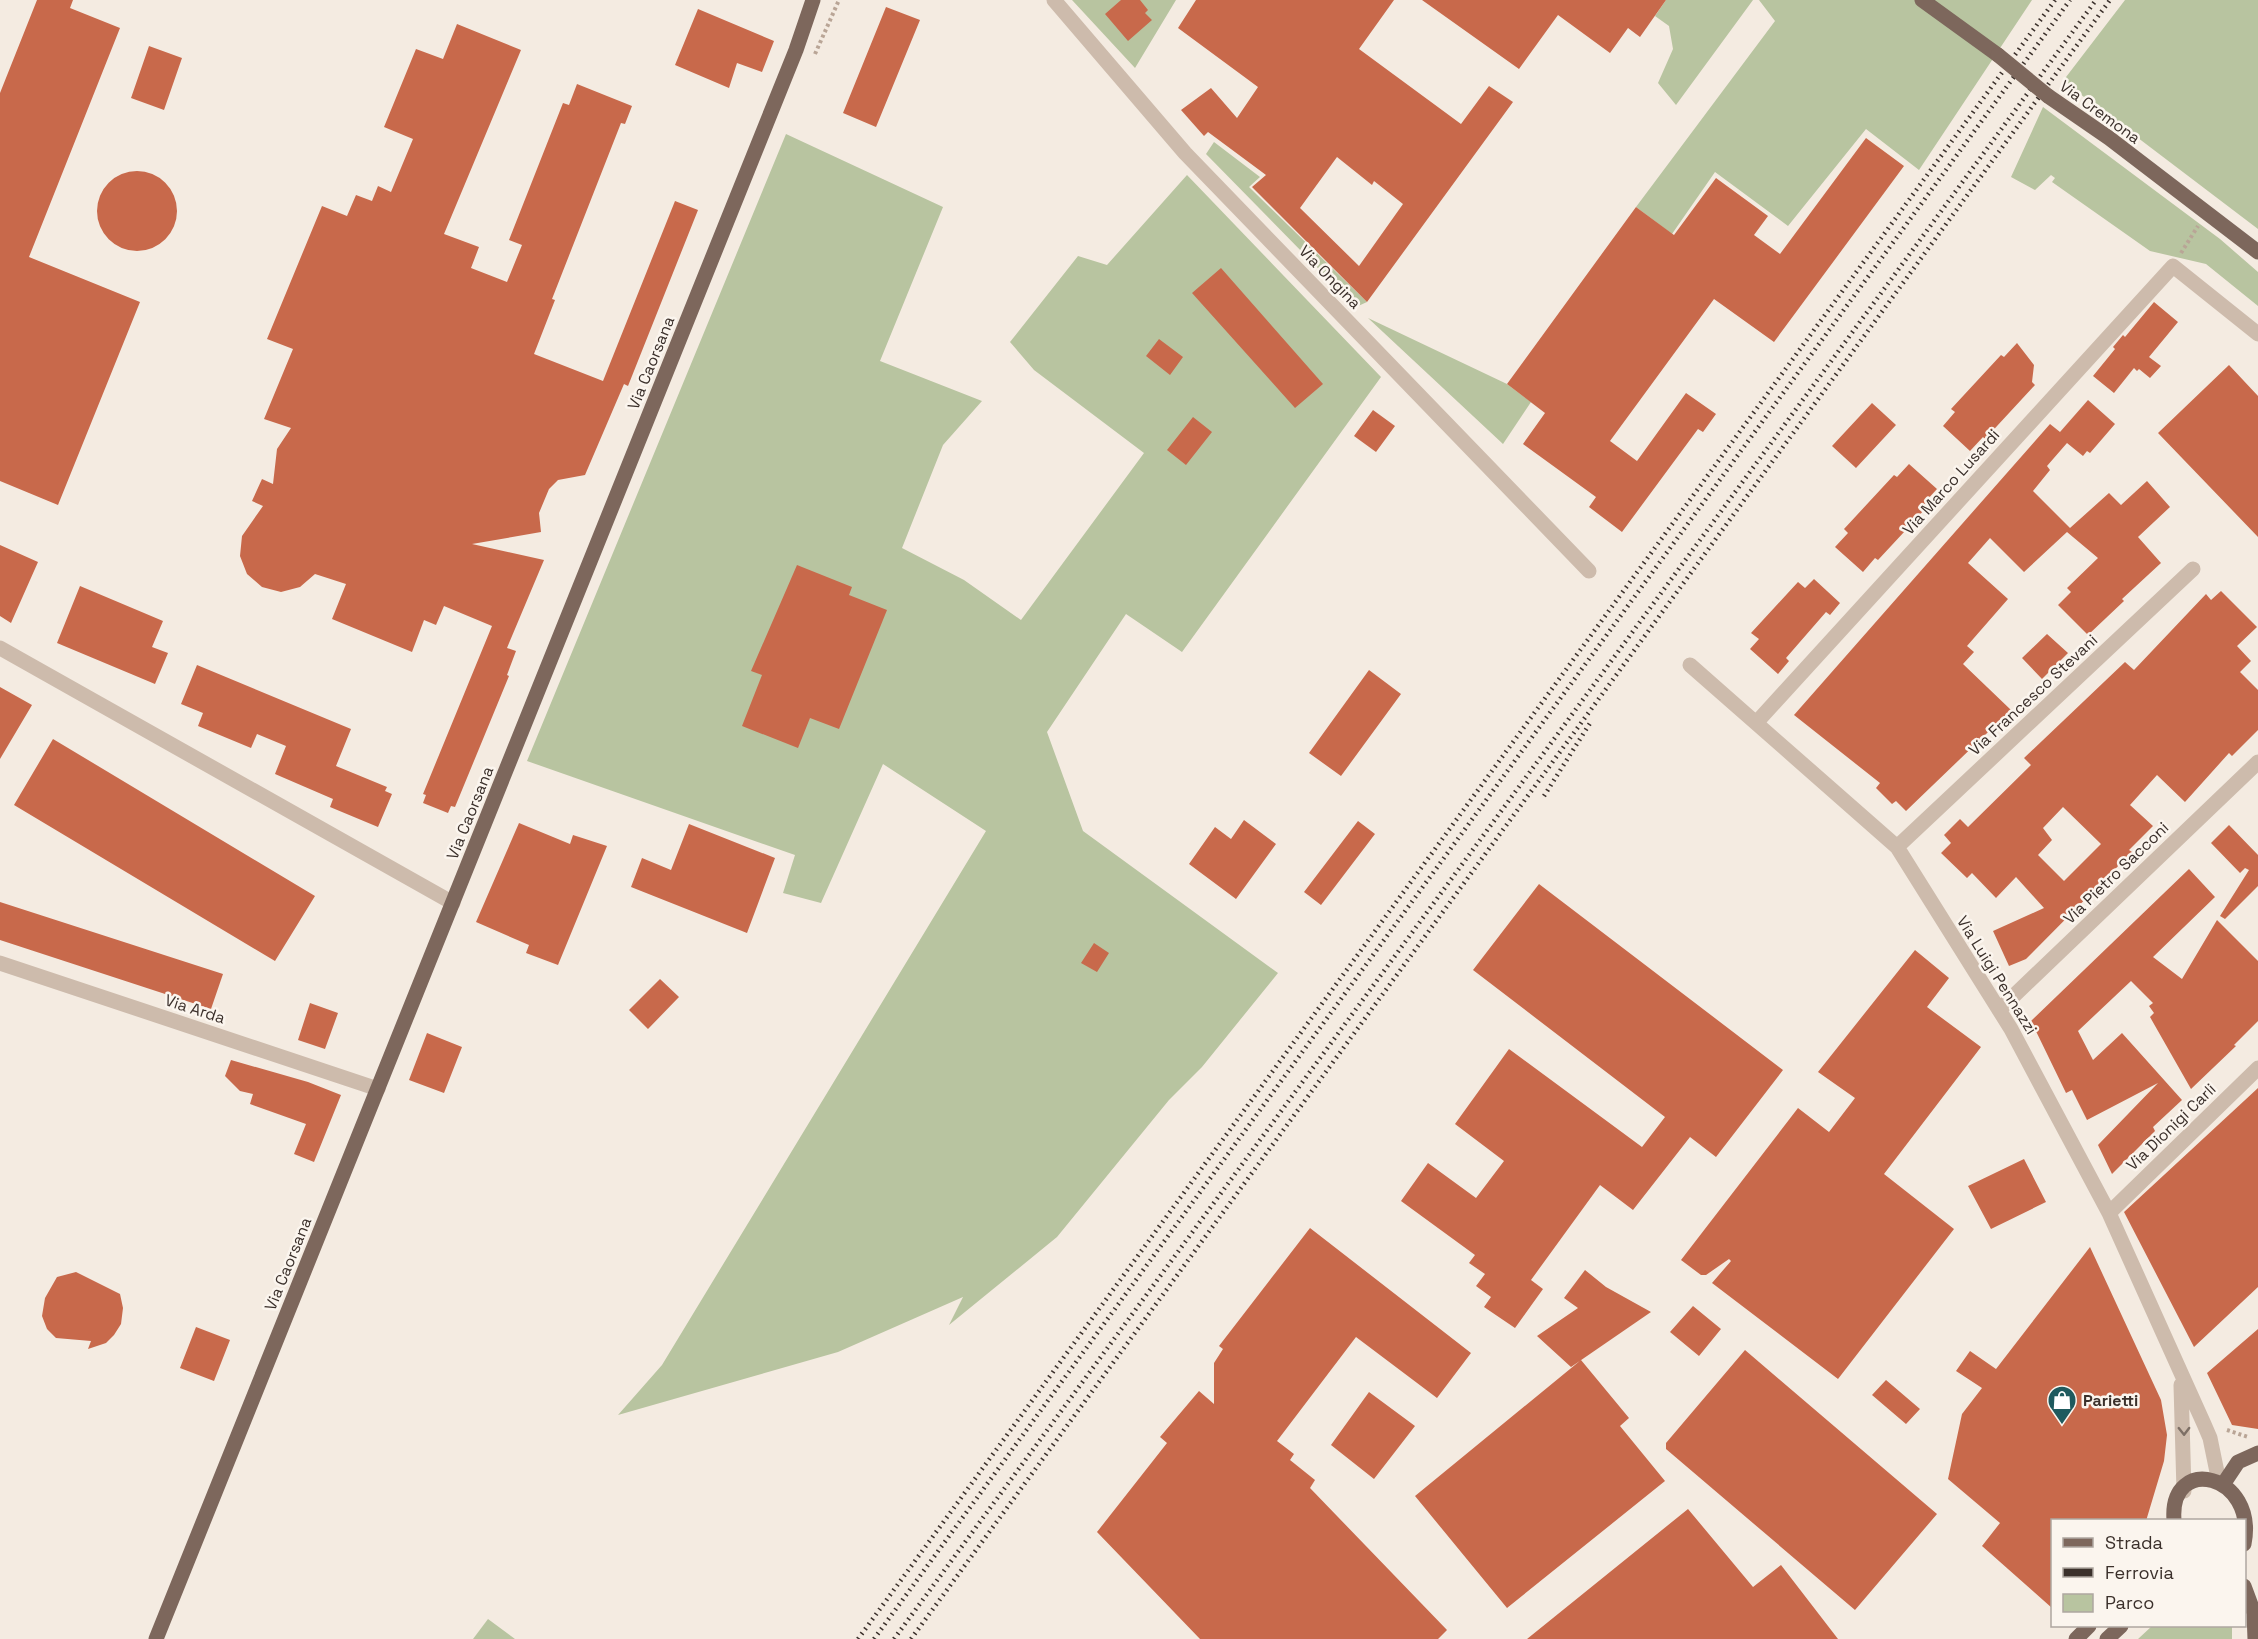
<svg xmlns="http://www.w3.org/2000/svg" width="2258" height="1639" viewBox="0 0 2258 1639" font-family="'Space Grotesk',sans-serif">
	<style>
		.green { fill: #b8c4a0 }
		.building { fill: #c8694b; fill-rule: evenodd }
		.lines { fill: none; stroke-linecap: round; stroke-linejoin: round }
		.path { stroke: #b9a596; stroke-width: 4; stroke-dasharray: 3 3; stroke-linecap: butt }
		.minor { stroke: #cdbbac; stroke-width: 15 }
		.major { stroke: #7d675c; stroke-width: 15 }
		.rail { stroke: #3b302b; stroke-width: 4.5; stroke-dasharray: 1.5 4.5; stroke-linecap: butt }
		.major-bridge { stroke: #7d675c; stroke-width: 15 }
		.oneway { stroke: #7d6f65 }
		.labels { text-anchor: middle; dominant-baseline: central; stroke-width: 5; stroke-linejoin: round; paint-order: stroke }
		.street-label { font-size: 16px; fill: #3b302b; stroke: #fbf5ee }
		.poi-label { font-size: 16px; font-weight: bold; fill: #3b302b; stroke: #fbf5ee; text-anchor: start }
	</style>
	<rect width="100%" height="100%" fill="#f4ebe1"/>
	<!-- green -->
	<path class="green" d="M1072,0H1176L1135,68Z
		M1666,0H1753L1676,105L1658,83L1673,49L1669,26L1655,16Z
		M1759,0H2032L1919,170L1866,129L1788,226L1715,172L1672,234L1636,207L1775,21Z
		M2125,0H2258V229L2063,81Z
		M2043,107L2220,239L2258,272V306L2206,264L2150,251L2052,182L2055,178L2051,175L2035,190L2011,177Z
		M786,134L943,207L880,361L982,401L943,445L902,548L964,580L1021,620L1144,453L1034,370L1010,342L1078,256L1107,265L1187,175L1381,377L1182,652L1126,614L1047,732L1083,831L1278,973L1202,1067L1169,1100L1057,1237L949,1325L963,1297L838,1352L618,1415L662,1365L986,831L883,764L821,903L783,893L795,855L527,761Z
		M1214,142L1260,177L1249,187L1367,302L1356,307L1206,154Z
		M1368,318L1507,384L1531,402L1503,444Z
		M488,1619L515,1639H473Z
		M2152,1626H2232V1639H2138Z"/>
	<!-- building -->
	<path class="building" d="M37,0H73L70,8L120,28L29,257L140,302L58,505L0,481V93Z
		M1121,0H1140L1148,10L1145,13L1152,20L1128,41L1105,14Z
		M1196,0H1394L1359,49L1461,124L1489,86L1513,102L1367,302L1252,187L1266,175L1208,132L1204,136L1181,110L1211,88L1237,118L1258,87L1178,28ZM1337,157L1372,185L1374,181L1403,204L1359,266L1300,208Z
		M1422,0H1666L1640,37L1628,28L1610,53L1558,15L1519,69Z
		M886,7L920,20L876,127L843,113Z
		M698,9L774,41L762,72L737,63L729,88L675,65Z
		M457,24L521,50L444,234L479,247L471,268L507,282L522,245L509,240L563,103L569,105L577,84L632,106L625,124L621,123L552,299L555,300L534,354L603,381L675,201L698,210L628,386L624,384L585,475L558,480L549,489L539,513L541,532L472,544L544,560L507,648L516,651L507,675L509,676L455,807L451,806L448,813L423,803L426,795L423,794L492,626L444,606L436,625L424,620L412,652L332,619L346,584L315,574L300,587L281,592L262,587L247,574L240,556L242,536L263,506L252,501L262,479L273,484L277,449L291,428L264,419L293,349L267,339L322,206L347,216L356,195L372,201L378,186L391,192L413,139L384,127L416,49L443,59Z
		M149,46L182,58L164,110L131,98Z
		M1866,138L1904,166L1774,342L1714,299L1610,441L1637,461L1686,393L1716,414L1703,432L1698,429L1622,532L1589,507L1596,497L1523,444L1545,413L1507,384L1636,207L1674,235L1716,178L1768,216L1754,235L1780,254Z
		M97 211a40 40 0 1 1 80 0a40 40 0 1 1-80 0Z
		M1221,268L1323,384L1295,408L1192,293Z
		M2154,302L2178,322L2149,357L2161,366L2150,378L2139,369L2137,371L2134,368L2114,393L2093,376L2115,349L2113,347L2123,335L2125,337Z
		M1159,339L1183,357L1170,375L1146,356Z
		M2017,343L2034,365L2032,382L2035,385L1985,439L1983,437L1970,451L1943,426L1955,412L1951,409L2001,355L2004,357Z
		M2229,365L2258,396V537L2158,433Z
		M2088,400L2115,424L2090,453L2087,451L2083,456L2067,443L2047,466L2050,470L2033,491L2070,528L2109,493L2121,505L2147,481L2170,507L2138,537L2161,563L2122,599L2124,601L2088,635L2058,605L2071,592L2067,588L2098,558L2067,532L2024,572L1990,538L1968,563L2008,599L1967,646L1974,652L1963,664L2011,710L1906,811L1896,801L1892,804L1876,788L1880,783L1794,715L2050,424L2060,432Z
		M1872,403L1896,425L1856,468L1832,446Z
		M1373,410L1395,426L1376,452L1354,436Z
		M1193,417L1212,432L1186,465L1167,450Z
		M1909,464L1937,489L1925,502L1928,505L1918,517L1878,560L1875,558L1863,572L1835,547L1848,533L1844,529L1894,475L1897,477Z
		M0,545L38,562L11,623L0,616Z
		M797,565L852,587L849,595L887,610L839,729L810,718L798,748L742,726L762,675L751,671Z
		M1814,579L1840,603L1830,615L1826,612L1786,658L1789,661L1778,674L1750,649L1759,639L1751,633L1798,582L1805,588Z
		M80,586L163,621L152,647L168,653L155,684L57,643Z
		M2221,591L2257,627L2237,646L2251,661L2240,672L2258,690V730L2232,756L2229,753L2185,802L2157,775L2130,805L2153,826L2129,850L2132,852L2026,959L2009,966L1993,931L2044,908L2016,877L1996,898L1972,873L1967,878L1941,853L1951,843L1944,835L1960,819L1968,827L2031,765L2024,758L2125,662L2134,670L2206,594L2211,600ZM2063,807L2101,844L2064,881L2038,855L2052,840L2043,828Z
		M2047,634L2068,653L2042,679L2022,658Z
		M197,665L351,729L336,766L387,787L385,791L392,794L378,827L330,807L333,799L275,774L286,746L257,734L251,748L198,726L203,713L181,704Z
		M1369,670L1401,694L1341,776L1309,753Z
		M0,687L32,705L0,759Z
		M53,739L315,896L275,961L14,805Z
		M1244,820L1276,844L1236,899L1189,864L1215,827L1231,839Z
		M1358,821L1375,834L1321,905L1304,892Z
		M519,823L570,844L573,835L607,846L558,965L526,953L529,945L476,922Z
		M689,824L775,858L747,933L631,887L642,858L671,870Z
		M2229,825L2258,855V886L2225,919L2220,916L2249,870L2245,868L2240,873L2211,843Z
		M2189,869L2215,897L2153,957L2182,979L2217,920L2258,961V1021L2234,1045L2236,1046L2191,1089L2150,1017L2154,1013L2149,1006L2153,1003L2131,981L2078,1031L2093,1060L2122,1033L2182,1100L2153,1127L2155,1131L2112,1174L2098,1145L2158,1083L2087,1120L2072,1090L2066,1093L2031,1021Z
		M1539,884L1783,1070L1716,1157L1690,1137L1633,1210L1600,1185L1531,1280L1543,1289L1515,1328L1484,1307L1491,1297L1476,1286L1485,1274L1469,1263L1475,1255L1401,1201L1428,1163L1476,1198L1504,1161L1455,1124L1509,1049L1642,1147L1665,1117L1473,970Z
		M0,902L223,974L211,1009L0,940Z
		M1094,943L1109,953L1097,972L1081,963Z
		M1915,950L1949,978L1927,1007L1981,1047L1884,1174L1954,1229L1838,1379L1712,1283L1731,1261L1729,1259L1706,1275H1701L1681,1260L1798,1108L1829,1132L1855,1098L1818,1072Z
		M660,979L679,997L648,1029L629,1010Z
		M310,1003L338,1013L325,1049L298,1040Z
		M427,1033L462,1047L444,1093L409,1080Z
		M231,1060L308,1082L341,1095L314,1162L294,1154L306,1124L250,1104L253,1094L240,1091L225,1076Z
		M2258,1088V1287L2194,1347L2124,1212Z
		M2024,1159L2046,1202L1991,1229L1968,1186Z
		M1310,1228L1471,1353L1437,1398L1356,1337L1277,1441L1294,1454L1290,1460L1315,1480L1310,1488L1447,1630L1438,1639H1200L1097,1532L1167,1443L1160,1437L1199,1391L1214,1404V1363L1223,1349L1219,1346Z
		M2090,1247L2161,1400L2167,1435L2164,1461L2146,1521H2052V1608L1982,1546L2000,1523L1948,1479L1962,1414L1982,1388L1956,1371L1970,1351L1996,1369Z
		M1585,1270L1606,1287L1651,1312L1571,1367L1537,1336L1578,1308L1564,1298Z
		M76,1272L120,1294L123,1308L121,1324L114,1335L106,1343L88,1349L91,1341L56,1338L47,1329L42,1316L45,1298L57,1277Z
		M1693,1306L1721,1329L1699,1356L1670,1332Z
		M196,1327L230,1340L214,1381L180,1368Z
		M2258,1329V1429L2232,1425L2207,1373Z
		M1745,1350L1937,1514L1855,1610L1666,1449V1443Z
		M1581,1360L1629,1418L1620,1426L1665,1481L1507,1608L1415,1496Z
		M1886,1380L1920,1409L1906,1424L1872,1395Z
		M1369,1392L1415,1426L1374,1479L1331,1445Z
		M1688,1509L1753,1587L1781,1565L1838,1639H1527Z"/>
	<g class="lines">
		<!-- path -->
		<path class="path" d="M815,54L839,0
			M2181,253L2198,226
			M2227,1430L2248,1437"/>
		<!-- minor -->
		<path class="minor" d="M1054,0L1185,153L1589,571
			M0,648L453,903
			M1690,665L1897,847L2011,1029L2109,1213L2204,1424L2210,1438L2218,1477
			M1756,723L2173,266L2258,334
			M1897,847L2193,569
			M0,963L378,1089
			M1999,1010L2258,762
			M2109,1213L2258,1068
			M2181,1385L2184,1491"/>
		<!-- major -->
		<path class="major" d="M1922,0L1998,55
			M2048,96L2109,138L2258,252
			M2226,1480L2238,1462L2258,1453
			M2174,1520C2169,1453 2258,1474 2244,1544
			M2244,1586L2254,1613L2255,1639
			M156,1639L796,50L813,0
			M2076,1639L2089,1626
			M2107,1639L2121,1626"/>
		<!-- rail -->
		<path class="rail" d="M1544,796L1592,720
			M858,1639L2055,0
			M874,1639L2070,0
			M894,1639L2096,0
			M911,1639L2110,0"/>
		<!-- major-bridge -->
		<path class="major-bridge" d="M1998,55L2048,96"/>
	</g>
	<!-- one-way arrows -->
	<defs><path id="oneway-chevron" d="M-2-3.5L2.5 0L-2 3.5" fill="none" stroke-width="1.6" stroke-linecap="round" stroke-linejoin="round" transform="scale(1.5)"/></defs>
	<use class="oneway" href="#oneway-chevron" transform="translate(2184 1431) rotate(89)"/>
	<!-- icons -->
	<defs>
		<g id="shop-pin" transform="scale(1.5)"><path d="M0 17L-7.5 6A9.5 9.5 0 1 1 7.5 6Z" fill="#1f5a5e" stroke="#fbf5ee"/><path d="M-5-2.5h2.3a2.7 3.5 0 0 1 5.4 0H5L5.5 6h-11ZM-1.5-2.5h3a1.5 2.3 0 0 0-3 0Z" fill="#fff"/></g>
	</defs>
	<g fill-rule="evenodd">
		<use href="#shop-pin" x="2062" y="1400"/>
	</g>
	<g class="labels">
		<!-- street labels -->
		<g class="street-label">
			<text transform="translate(2100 112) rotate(36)">Via Cremona</text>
			<text transform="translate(1330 277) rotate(46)">Via Ongina</text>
			<text transform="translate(651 363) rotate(-68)">Via Caorsana</text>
			<text transform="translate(1951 482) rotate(-48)">Via Marco Lusardi</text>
			<text transform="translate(2033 695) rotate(-43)">Via Francesco Stevani</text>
			<text transform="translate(470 813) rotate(-68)">Via Caorsana</text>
			<text transform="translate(2116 873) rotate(-44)">Via Pietro Sacconi</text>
			<text transform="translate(1997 975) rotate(58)">Via Luigi Pennazzi</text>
			<text transform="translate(195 1009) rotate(18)">Via Arda</text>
			<text transform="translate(2171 1127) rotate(-44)">Via Dionigi Carli</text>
			<text transform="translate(288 1264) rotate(-68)">Via Caorsana</text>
		</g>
		<!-- poi labels -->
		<g class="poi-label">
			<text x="2083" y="1400">Parietti</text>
		</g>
	</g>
	<!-- legend -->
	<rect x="2051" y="1519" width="195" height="108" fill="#fbf5ee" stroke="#aea6a0" stroke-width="1.5"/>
	<rect x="2063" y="1538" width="30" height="9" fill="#7d675c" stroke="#aea6a0" stroke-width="1.5"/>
	<text x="2105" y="1549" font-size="18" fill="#3b302b">Strada</text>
	<rect x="2063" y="1568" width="30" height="9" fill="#3b302b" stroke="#aea6a0" stroke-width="1.5"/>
	<text x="2105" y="1579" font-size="18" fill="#3b302b">Ferrovia</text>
	<rect x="2063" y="1594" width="30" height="18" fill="#b8c4a0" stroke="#aea6a0" stroke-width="1.5"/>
	<text x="2105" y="1609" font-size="18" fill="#3b302b">Parco</text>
</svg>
